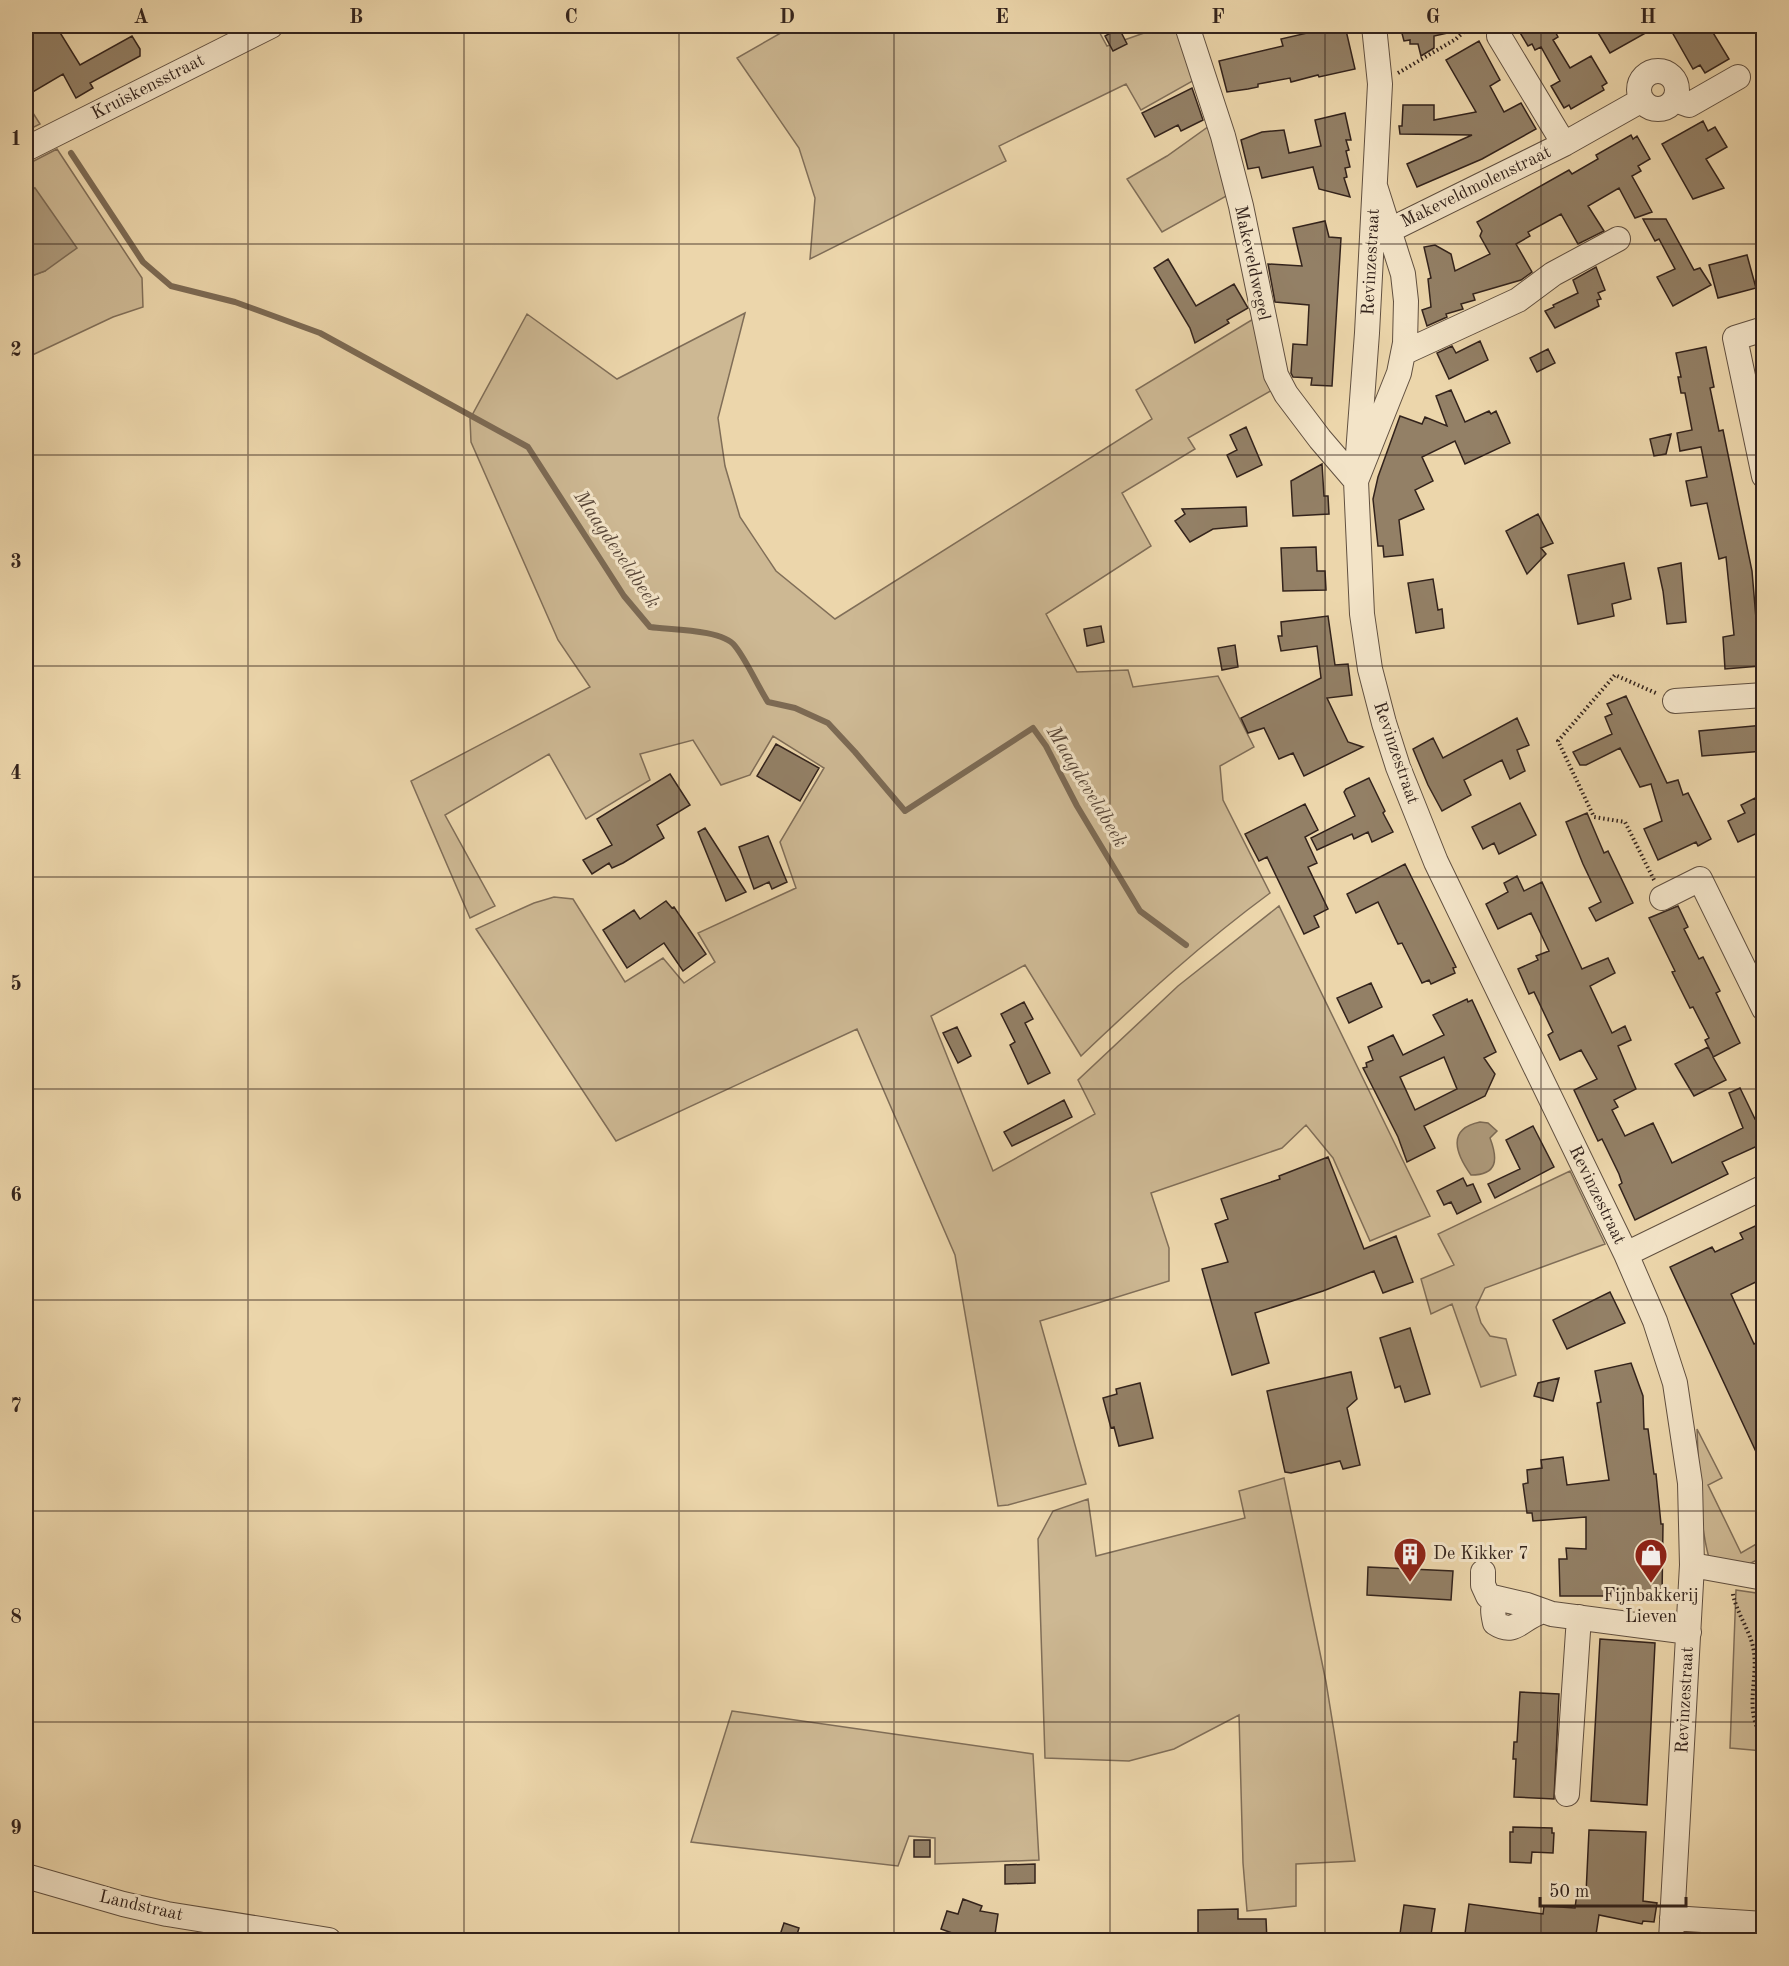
<svg xmlns="http://www.w3.org/2000/svg" width="1789" height="1966" viewBox="0 0 1789 1966" font-family="'Old Standard TT',serif">
	<style>
		.green { fill: #cdb893; stroke: #806e58; stroke-width: 1.5 }
		.water { fill: #ad997a; stroke: #7c6a54; stroke-width: 1.5 }
		.lines { fill: none; stroke-linecap: round; stroke-linejoin: round }
		.stream { stroke: #7c6a54; stroke-width: 6 }
		.building { fill: #938066; stroke: #33231c; stroke-width: 1.5; fill-rule: evenodd }
		.minor-casing { stroke: #615040; stroke-width: 26 }
		.path { stroke: #33231c; stroke-width: 4; stroke-dasharray: 1.5 3; stroke-linecap: butt }
		.minor { stroke: #f3e4c8; stroke-width: 24 }
		.grid { fill: none; stroke: #33231c; stroke-width: 1.5; stroke-opacity: 0.55 }
		.labels { text-anchor: middle; dominant-baseline: central; stroke-width: 6; stroke-linejoin: round; paint-order: stroke }
		.street-label { font-size: 18px; fill: #33231c; stroke: #f3e4c8 }
		.poi-label { font-size: 18px; fill: #33231c; stroke: #f3e4c8; text-anchor: start }
		.water-label { font-size: 20px; font-style: italic; fill: #584638; stroke: #f3e4c8 }
		.neatline { fill: none; stroke: #33231c; stroke-width: 2 }
		.grid-label { font-size: 20px; text-anchor: middle; font-weight: bold; fill: #33231c }
	</style>
	<rect width="100%" height="100%" fill="#ecd6ab"/>
	<filter id="stains"><feTurbulence type="fractalNoise" baseFrequency=".00333" numOctaves="4"/><feColorMatrix values="0 0 0 0 .2 0 0 0 0 .09 0 0 0 0 .02 0 0 0 .5 -.17"/></filter>
	<radialGradient id="worn" r=".72"><stop offset=".6" stop-color="#630" stop-opacity="0"/><stop offset="1" stop-color="#630" stop-opacity=".3"/></radialGradient>
	<!-- green -->
	<path class="green" d="M793,26H1096L1107,46L1164,26H1182L1198,78L1141,110L1126,84L999,146L1006,161L810,259L815,198L799,148L737,58Z
		M26,102L40,124L26,131Z
		M1212,124L1230,194L1162,232L1127,179L1167,156Z
		M57,149L142,278L143,307L113,317L26,358V278L45,271L34,188L26,192V165Z
		M745,313L718,418L725,466L740,517L776,571L835,619L1152,419L1136,390L1255,318L1274,389L1188,438L1195,449L1122,493L1151,546L1046,614L1077,672L1128,670L1133,687L1218,676L1254,747L1220,766L1223,800L1270,893C1202,943 1142,998 1081,1056L1025,965L931,1016L993,1171L1095,1114L1078,1080L1178,986L1279,906L1430,1216L1370,1241L1333,1158L1306,1125L1282,1148L1151,1193L1169,1248V1281L1040,1321L1086,1484L1008,1505L998,1506L955,1255L857,1029L616,1141L476,929L534,903L554,897L573,899L625,982L663,958L684,983L715,962L698,933L796,888L780,842L824,768L773,736L750,775L721,785L693,740L640,754L650,780L586,819L549,754L445,815L495,906L470,918L411,781L590,687L558,640L471,442L470,419L527,314L617,379Z
		M1570,1171L1605,1244L1485,1288L1476,1307L1481,1323L1490,1336L1506,1339L1516,1375L1481,1387L1452,1304L1431,1314L1421,1279L1454,1265L1438,1234Z
		M1697,1429L1722,1478L1708,1485L1741,1553L1763,1540V1557L1749,1564L1709,1558C1698,1517 1699,1471 1697,1429Z
		M1284,1478L1326,1682L1355,1861L1296,1864V1906L1247,1911L1243,1863L1239,1715L1174,1749L1129,1761L1045,1758L1038,1539L1053,1511L1088,1499L1096,1556L1245,1518L1239,1491Z
		M1736,1590L1763,1594L1762,1699L1757,1711L1763,1715V1751L1730,1748Z
		M732,1711L1033,1754L1039,1860L935,1864V1838L909,1836L898,1866L691,1842Z"/>
	<!-- water -->
	<path class="water" d="M35,188L77,248L45,271L26,278V192Z
		M1480,1122L1488,1123L1497,1131L1490,1138C1498,1159 1498,1175 1471,1175C1456,1154 1446,1129 1480,1122Z"/>
	<g class="lines">
		<!-- stream -->
		<path class="stream" d="M71,153L143,262L171,286L235,302L320,333L528,447L624,596L650,627C670,630 722,629 735,646C747,661 757,685 768,702L795,708L828,723L855,752L905,811L1033,728L1046,746L1077,806L1140,911L1186,945"/>
	</g>
	<!-- building -->
	<path class="building" d="M26,26H56L80,65L132,36L140,49V56L90,83L93,88L76,98L63,74L26,96Z
		M1315,26H1345L1355,69L1319,77L1318,75L1291,82L1290,78L1258,84V87L1248,89L1227,92L1219,61L1283,46L1281,39L1316,31Z
		M1400,26H1447L1448,33L1434,36V48L1421,56L1418,44H1410V40L1404,41Z
		M1516,26H1552L1558,37L1553,40L1570,68L1591,56L1607,83L1602,86L1604,90L1571,109L1569,105L1564,108L1551,86L1560,81L1541,47L1535,50L1532,44L1528,46Z
		M1594,26H1658L1610,53Z
		M1682,26H1709L1729,59L1705,73L1700,65L1693,69L1672,32Z
		M1119,28L1127,44L1113,51L1105,36Z
		M1479,41L1500,80L1490,86L1504,112L1521,103L1536,129L1482,159L1417,187L1407,164L1472,135L1400,134L1399,126H1402L1403,105H1434V120L1476,112L1446,60Z
		M1192,88L1203,120L1181,131L1178,125L1155,137L1142,113Z
		M1345,113L1351,140H1346L1349,150L1346,151L1350,167L1345,168L1347,177L1344,178L1350,197L1319,189L1313,167L1262,178L1259,167L1248,169L1241,140L1262,132L1284,130L1289,153L1321,146L1315,120Z
		M1703,121L1708,131L1715,127L1727,147L1706,159L1724,188L1693,199L1662,144Z
		M1631,135L1633,139L1637,136L1650,159L1638,166L1641,171L1632,176L1652,212L1635,218L1619,188L1588,206L1604,231L1578,244L1561,214L1528,232L1530,236L1516,244L1532,272L1521,280L1473,294L1475,300L1461,304L1463,309L1446,314L1447,317L1427,326L1422,310L1431,307L1428,279L1431,278L1424,247L1435,245L1451,254L1455,271L1490,254L1480,236L1482,231L1477,222L1569,170L1572,174L1598,159L1596,155Z
		M1643,219H1666L1694,270L1700,268L1711,285L1673,306L1657,277L1675,269L1659,239L1655,241Z
		M1325,221L1329,237L1341,238L1332,386L1311,385L1312,378L1293,377L1291,373L1293,344L1307,345L1309,305L1275,302L1268,264L1302,266L1293,228Z
		M1747,255L1756,288L1718,298L1709,265Z
		M1168,259L1196,306L1234,284L1248,308L1227,320L1229,323L1195,343L1190,328L1154,268Z
		M1596,267L1605,290L1598,293L1601,299L1597,300L1599,306L1555,328L1545,311L1554,307L1553,305L1578,293L1573,280Z
		M1480,341L1488,360L1449,379L1437,353L1452,346L1456,353Z
		M1706,347L1714,387L1710,388L1719,431L1723,430L1752,571L1760,666L1725,669L1723,637L1734,635L1726,557L1719,559L1707,503L1691,506L1686,481L1707,477L1701,447L1680,451L1677,433L1692,430L1685,393H1681L1678,377H1681L1676,353Z
		M1548,349L1555,363L1537,372L1530,358Z
		M1451,390L1465,422L1489,411L1491,414L1496,411L1510,443L1465,464L1455,441L1422,457L1433,481L1415,490L1424,509L1399,520L1403,555L1384,557L1383,546H1378L1373,499L1378,477L1400,416L1422,424L1425,417L1447,426L1436,396Z
		M1246,427L1262,465L1237,477L1227,455L1237,450L1230,435Z
		M1671,434L1666,454L1654,456L1650,439Z
		M1322,464L1324,496H1328L1329,514L1293,516L1291,481Z
		M1246,507L1247,526L1213,529L1190,542L1175,521L1185,514L1182,509Z
		M1538,514L1553,543L1541,548L1546,554L1527,574L1506,531Z
		M1316,547L1317,571H1325L1326,590L1283,591L1281,548Z
		M1624,563L1631,599L1612,604L1614,616L1578,624L1568,575Z
		M1681,563L1686,622L1667,624L1663,591L1658,568Z
		M1433,579L1438,610L1442,609L1444,628L1416,633L1408,583Z
		M1328,616L1335,665L1348,664L1352,695L1327,698L1348,742L1363,747L1304,776L1293,753L1279,759L1264,728L1248,733L1241,718L1321,678L1317,646L1281,651L1278,636H1282L1281,622Z
		M1101,626L1104,642L1087,646L1084,629Z
		M1235,645L1238,667L1222,670L1218,648Z
		M1626,696L1667,783L1678,780L1683,795L1688,793L1711,839L1698,846L1696,842L1658,860L1644,829L1662,821L1651,784L1640,787L1620,748L1586,765H1580L1573,752L1612,734L1605,717L1612,714L1607,704Z
		M1517,718L1529,745L1517,750L1525,771L1510,779L1502,760L1464,780L1471,795L1442,811L1428,785L1413,749L1433,738L1443,758Z
		M1764,725V751L1702,756L1699,731Z
		M776,744L819,768L800,801L757,776Z
		M670,774L690,805L657,825L664,838L623,863L612,868L609,863L592,874L583,860L612,845L597,819Z
		M1369,778L1385,811L1383,813L1393,832L1372,842L1368,832L1354,839L1352,834L1317,850L1311,838L1355,816L1344,792L1346,789Z
		M1755,798L1758,805L1764,803V830L1738,842L1728,821L1745,813L1741,805Z
		M1520,803L1536,835L1499,854L1494,843L1483,849L1472,827Z
		M1305,804L1318,830L1305,837L1317,863L1308,867L1328,909L1314,916L1319,927L1304,934L1267,857L1259,861L1245,834Z
		M1587,813L1604,853L1608,851L1633,903L1596,921L1589,908L1601,902L1583,864L1566,822Z
		M705,828L746,892L726,901L698,832Z
		M768,836L787,882L772,889L769,882L754,889L739,847Z
		M1405,864L1456,967L1453,968L1455,973L1431,984L1429,980L1422,983L1402,943L1398,944L1378,902L1356,913L1347,894Z
		M1517,876L1524,891L1542,882L1582,969L1608,958L1615,973L1590,986L1612,1033L1625,1026L1631,1040L1618,1046L1636,1089L1614,1100L1618,1107L1612,1110L1625,1136L1653,1123L1672,1163L1743,1128L1729,1093L1740,1088L1755,1119L1764,1115V1143L1722,1162L1728,1174L1635,1220L1619,1185L1622,1183L1619,1174L1602,1139L1598,1141L1574,1090L1597,1079L1581,1050L1560,1060L1548,1035L1553,1032L1534,992L1529,994L1518,969L1538,960L1536,956L1549,951L1531,913L1498,929L1486,904L1508,892L1504,883Z
		M666,901L672,908L674,907L706,954L683,971L664,943L627,968L603,930L634,910L640,919Z
		M1678,906L1688,927L1684,929L1699,959L1703,957L1720,991L1716,993L1740,1043L1713,1057L1726,1080L1694,1096L1675,1064L1708,1047L1713,1056L1705,1040L1709,1038L1693,1007L1690,1008L1672,972L1675,971L1649,918Z
		M1371,983L1382,1007L1349,1023L1337,998Z
		M1467,999L1468,1002L1472,1000L1496,1052L1484,1058L1495,1074L1485,1096L1424,1126L1435,1148L1407,1162L1398,1137L1363,1068L1367,1067L1366,1063L1373,1060L1368,1047L1393,1035L1403,1055L1444,1035L1433,1015ZM1444,1057L1457,1089L1415,1110L1400,1077Z
		M1024,1002L1033,1019L1025,1023L1050,1073L1028,1084L1010,1045L1015,1042L1001,1014Z
		M957,1027L971,1056L958,1063L943,1033Z
		M1064,1100L1072,1117L1012,1146L1004,1132Z
		M1533,1126L1554,1167L1495,1198L1488,1184L1520,1169L1506,1140Z
		M1328,1157L1364,1249L1396,1236L1413,1282L1383,1293L1374,1271L1323,1291L1255,1313L1269,1363L1232,1375L1202,1269L1228,1262L1215,1224L1228,1219L1221,1199L1280,1179L1279,1176Z
		M1463,1178L1467,1186L1473,1184L1481,1202L1457,1214L1451,1202L1444,1205L1437,1191Z
		M1764,1222V1278L1731,1294L1754,1344L1758,1342L1764,1353V1469L1670,1267L1712,1247L1715,1252L1743,1239L1740,1233Z
		M1610,1292L1625,1323L1567,1349L1553,1320Z
		M1410,1328L1430,1394L1405,1402L1400,1386L1395,1388L1380,1338Z
		M1631,1363L1643,1396L1644,1429H1648L1654,1474H1656L1661,1524H1663L1662,1598H1633V1596H1560L1559,1559H1567L1566,1548L1586,1549V1517L1533,1521L1532,1513H1527L1523,1484L1528,1483L1527,1470L1542,1468L1541,1460L1563,1457L1567,1485L1609,1480L1597,1403L1601,1402L1595,1371Z
		M1351,1372L1357,1399L1347,1408L1360,1465L1343,1469L1340,1461L1291,1473L1285,1472L1267,1391Z
		M1559,1378L1553,1401L1534,1396L1538,1383Z
		M1140,1383L1153,1438L1119,1446L1114,1427L1111,1428L1103,1398L1117,1394L1116,1389Z
		M1368,1567L1453,1571L1451,1600L1367,1595Z
		M1600,1639L1655,1643L1647,1805L1591,1801Z
		M1520,1692L1559,1694L1554,1799L1514,1797L1516,1759H1513L1514,1742H1517Z
		M1513,1827L1552,1828V1833H1554L1553,1853L1532,1852L1531,1863L1510,1862V1832H1513Z
		M1589,1830L1646,1832L1643,1901L1657,1903L1654,1922L1643,1921L1642,1924L1599,1915L1595,1941L1534,1935L1533,1941H1464L1469,1904L1543,1914L1544,1906L1575,1908L1577,1893L1586,1894Z
		M914,1840H930V1857H914Z
		M1035,1864V1883L1005,1884V1865Z
		M963,1899L982,1906L980,1911L998,1914L994,1941H974L941,1929L947,1911L958,1914Z
		M1404,1905L1435,1909L1430,1941H1399Z
		M1238,1909V1919H1266L1267,1941L1198,1940V1910Z
		M784,1923L799,1928L795,1941H778Z"/>
	<g class="lines">
		<!-- minor casing -->
		<g class="minor-casing">
			<path id="minor" d="M1187,26L1223,136L1241,206L1276,375L1286,394L1320,439L1356,481L1362,614L1370,669L1384,723L1398,767L1436,862L1626,1254L1655,1321L1675,1383L1690,1483L1692,1565L1671,1940
				M1374,26L1380,84L1367,333L1356,481L1399,373L1405,343L1406,301L1403,274L1375,186
				M1499,36L1564,144
				M1639 90a19 19 0 1 1 38 0a19 19 0 1 1-38 0Z
				M1675,100L1689,105L1738,77
				M26,149L271,26
				M1388,231L1564,144L1642,100
				M1764,329L1735,338L1764,476
				M1403,353L1518,300L1553,274L1618,239
				M1675,701L1764,695
				M1662,898L1700,879L1764,1009
				M1626,1254L1764,1187
				M1692,1565L1764,1578
				M1483,1572V1585L1488,1596L1527,1605L1552,1614L1689,1632
				M1498,1599C1491,1607 1493,1613 1495,1623C1516,1637 1522,1616 1544,1611
				M1567,1794L1579,1617
				M26,1876L123,1904L167,1914L329,1940
				M1672,1918L1764,1924"/>
		</g>
		<!-- path -->
		<path class="path" d="M1398,73L1456,39L1470,26
			M1654,880L1625,822L1594,817L1558,741L1615,675L1658,694
			M1733,1594C1737,1615 1751,1631 1754,1652C1758,1682 1743,1712 1764,1739"/>
		<!-- minor -->
		<use href="#minor" class="minor"/>
	</g>
	<!-- grid -->
	<path class="grid" d="M248,26V1940M464,26V1940M679,26V1940M894,26V1940M1110,26V1940M1325,26V1940M1541,26V1940M26,244H1764M26,455H1764M26,666H1764M26,877H1764M26,1089H1764M26,1300H1764M26,1511H1764M26,1722H1764"/>
	<!-- icons -->
	<defs>
		<g id="building-pin" transform="scale(1.725)"><path d="M0 17L-7.5 6A9.5 9.5 0 1 1 7.5 6Z" fill="#8f2418" stroke="#f3e4c8"/><path d="M-4-6H4V6H1V3H-1V6H-4ZM-2.5-4.3h1.7v1.8h-1.7ZM.8-4.3h1.7v1.8H.8ZM-2.5-1h1.7V.8h-1.7ZM.8-1h1.7V.8H.8Z" fill="#fff"/></g>
		<g id="shop-pin" transform="scale(1.725)"><path d="M0 17L-7.5 6A9.5 9.5 0 1 1 7.5 6Z" fill="#8f2418" stroke="#f3e4c8"/><path d="M-5-2.5h2.3a2.7 3.5 0 0 1 5.4 0H5L5.5 6h-11ZM-1.5-2.5h3a1.5 2.3 0 0 0-3 0Z" fill="#fff"/></g>
	</defs>
	<g fill-rule="evenodd">
		<use href="#building-pin" x="1410" y="1554"/>
		<use href="#shop-pin" x="1651" y="1555"/>
	</g>
	<g class="labels">
		<!-- street labels -->
		<g class="street-label">
			<text transform="translate(148 87) rotate(-27)">Kruiskensstraat</text>
			<text transform="translate(1476 187) rotate(-26)">Makeveldmolenstraat</text>
			<text transform="translate(1371 262) rotate(-87)">Revinzestraat</text>
			<text transform="translate(1252 263) rotate(78)">Makeveldwegel</text>
			<text transform="translate(1396 753) rotate(71)">Revinzestraat</text>
			<text transform="translate(1597 1195) rotate(64)">Revinzestraat</text>
			<text transform="translate(1685 1700) rotate(-87)">Revinzestraat</text>
			<text transform="translate(141 1906) rotate(13)">Landstraat</text>
		</g>
		<!-- poi labels -->
		<g class="poi-label">
			<text x="1433" y="1554">De Kikker 7</text>
			<text x="1651" y="1596" text-anchor="middle">Fijnbakkerij<tspan x="1651" dy="21">Lieven</tspan></text>
		</g>
		<!-- water labels -->
		<g class="water-label">
			<text transform="translate(616 550) rotate(56)">Maagdeveldbeek</text>
			<text transform="translate(1086 787) rotate(59)">Maagdeveldbeek</text>
		</g>
	</g>
	<!-- margin -->
	<rect width="1789" height="1966" fill="none" stroke="#ecd6ab" stroke-width="66"/>
	<!-- scale -->
	<path d="M1540 1897v9h146v-9" fill="none" stroke="#33231c" stroke-width="3"/>
	<text x="1549" y="1897" font-size="18" fill="#33231c" stroke="#f3e4c8" stroke-width="4.5" paint-order="stroke">50 m</text>
	<rect x="33" y="33" width="1723" height="1900" class="neatline"/>
	<g class="grid-label">
		<text x="141" y="23">A</text>
		<text x="356" y="23">B</text>
		<text x="571" y="23">C</text>
		<text x="787" y="23">D</text>
		<text x="1002" y="23">E</text>
		<text x="1218" y="23">F</text>
		<text x="1433" y="23">G</text>
		<text x="1648" y="23">H</text>
		<text x="16" y="145">1</text>
		<text x="16" y="356">2</text>
		<text x="16" y="568">3</text>
		<text x="16" y="779">4</text>
		<text x="16" y="990">5</text>
		<text x="16" y="1201">6</text>
		<text x="16" y="1412">7</text>
		<text x="16" y="1623">8</text>
		<text x="16" y="1834">9</text>
	</g>
	<rect width="100%" height="100%" filter="url(#stains)"/>
	<rect width="100%" height="100%" fill="url(#worn)"/>
</svg>
